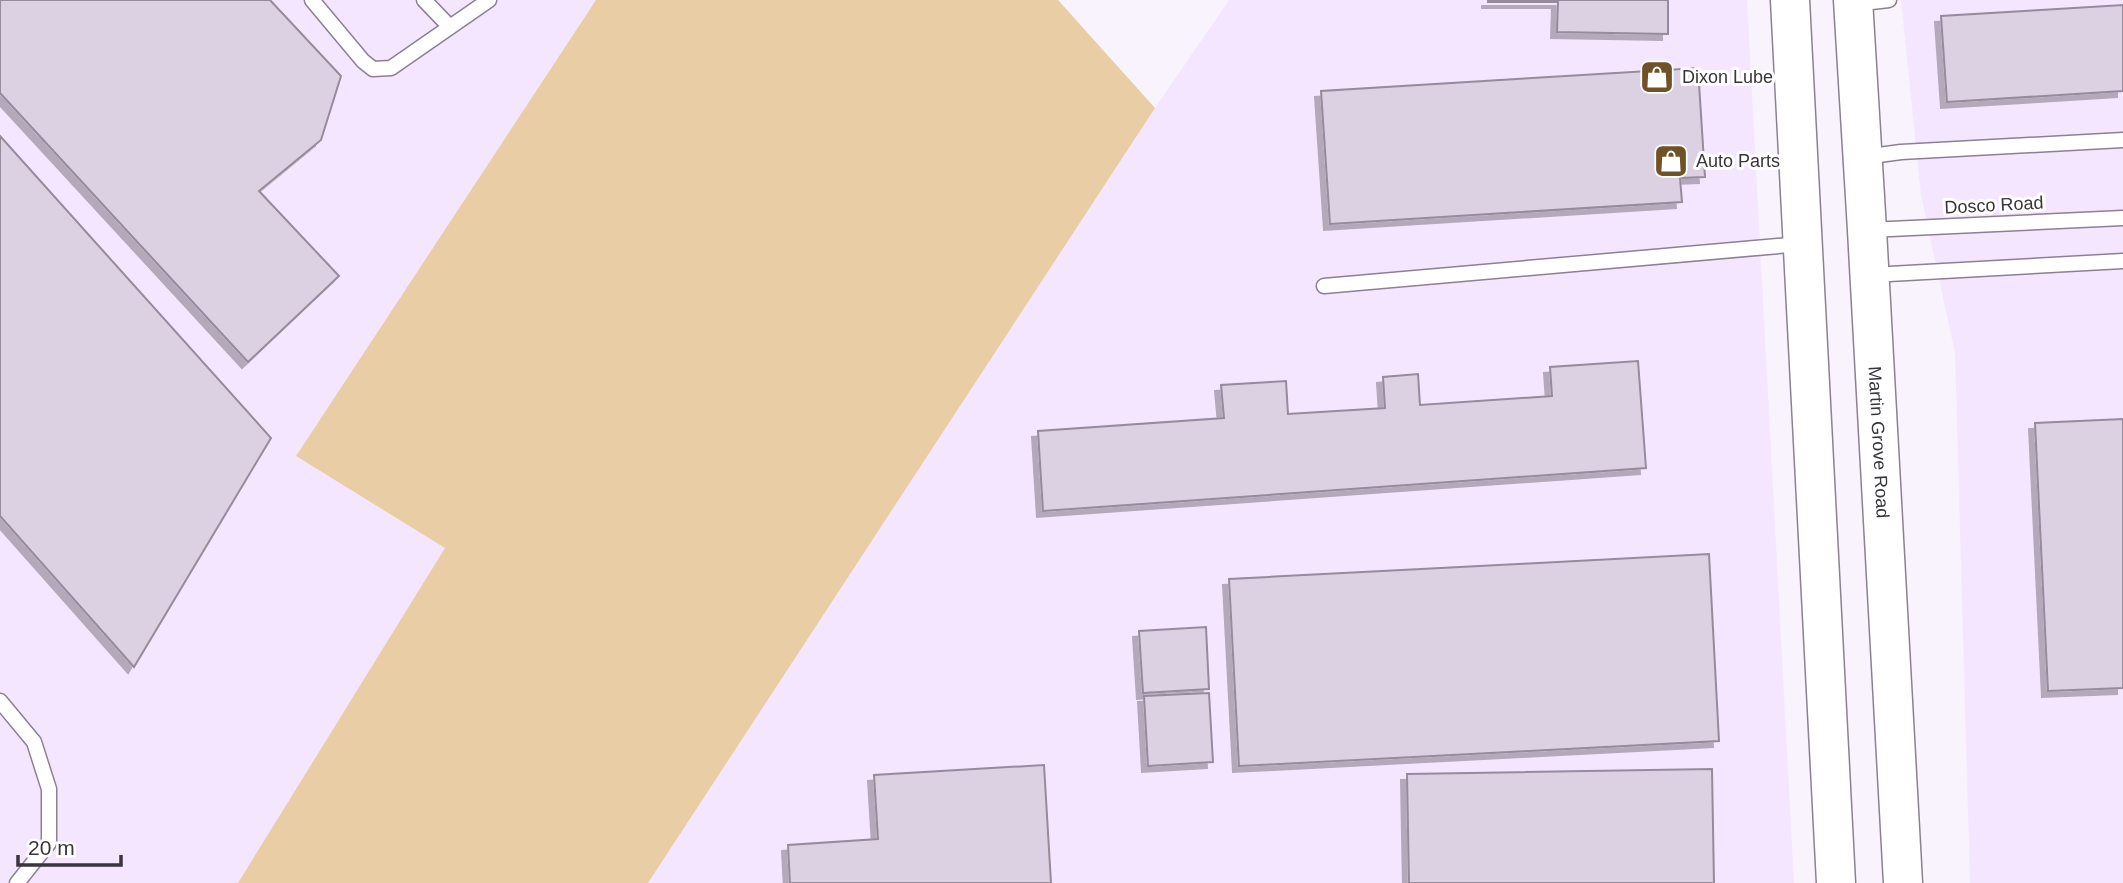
<svg xmlns="http://www.w3.org/2000/svg" width="2123" height="883" viewBox="0 0 2123 883" font-family="Arial,sans-serif">
	<style>
		.built { fill: #f5e6ff }
		.green { fill: #e9cda5 }
		.building { fill: #dbd1e2; stroke: #958b9c; stroke-width: 2; filter: url(#shadow) }
		.lines { fill: none; stroke-linecap: round; stroke-linejoin: round }
		.lane-casing { stroke: #8b8192; stroke-width: 17 }
		.secondary-casing { stroke: #8b8192; stroke-width: 41 }
		.lane { stroke: #fff; stroke-width: 14 }
		.secondary { stroke: #fff; stroke-width: 38 }
		.labels { text-anchor: middle; dominant-baseline: central; stroke-width: 6; stroke-linejoin: round; paint-order: stroke }
		.poi-label { font-size: 18px; fill: #39353c; stroke: #fff; text-anchor: start }
		.street-label { font-size: 18px; fill: #39353c; stroke: #fff }
	</style>
	<defs>
		<filter id="shadow"><feDropShadow dx="-6" dy="6" stdDeviation="0" flood-color="#0004"/></filter>
	</defs>
	<rect width="100%" height="100%" fill="#f9f3fe"/>
	<!-- built -->
	<path class="built" d="M0,0H596L296,456L446,548L238,883H0Z
		M1229,0H1747L1794,883H648L1155,108Z
		M1901,0H2123V883H1970L1955,353L1921,195Z"/>
	<!-- green -->
	<path class="green" d="M596,0H1058L1155,108L648,883H238L445,548L296,456Z"/>
	<!-- building -->
	<path class="building" d="M0,0H270L341,76L321,140L259,191L339,276L248,362L0,93Z
		M1488,0H1668V34L1557,32L1558,2H1488Z
		M2123,5V91L1947,102L1941,16Z
		M1698,68L1705,177L1680,178L1682,202L1330,224L1321,91Z
		M0,136L271,438L134,667L0,516Z
		M1638,361L1646,468L1043,511L1038,431L1224,418L1221,385L1286,381L1288,414L1385,408L1383,377L1418,374L1420,405L1552,396L1550,367Z
		M2123,419V688L2048,691L2035,423Z
		M1709,554L1719,741L1239,766L1229,579Z
		M1206,627L1209,689L1143,693L1139,631Z
		M1209,693L1213,762L1148,766L1144,696Z
		M1044,765L1051,883H790L788,845L878,839L874,775Z
		M1712,769L1714,883H1409L1407,774Z"/>
	<g class="lines">
		<!-- lane casing -->
		<g class="lane-casing">
			<path id="lane" d="M312,0L363,61L373,69L391,68L489,0
				M424,0L450,27
				M1854,4L1889,0
				M1864,157L1901,152L2123,140
				M1869,230L2123,218
				M1871,275L2123,261
				M1324,286L1801,244
				M0,701L34,742L49,789V843L17,883"/>
		</g>
		<!-- secondary casing -->
		<g class="secondary-casing">
			<g id="secondary">
				<path d="M1790,0L1836,883"/>
				<path id="s1" d="M1853,0L1867,230L1903,883"/>
			</g>
		</g>
		<!-- lane -->
		<use href="#lane" class="lane"/>
		<!-- secondary -->
		<use href="#secondary" class="secondary"/>
	</g>
	<!-- icons -->
	<defs>
		<g id="shop-square" transform="scale(1.75)"><rect x="-9" y="-9" width="18" height="18" rx="4" fill="#6f5326" stroke="#fff"/><path d="M-5-2.5h2.3a2.7 3.5 0 0 1 5.4 0H5L5.5 6h-11ZM-1.5-2.5h3a1.5 2.3 0 0 0-3 0Z" fill="#fff"/></g>
	</defs>
	<g fill-rule="evenodd">
		<use href="#shop-square" x="1657" y="77"/>
		<use href="#shop-square" x="1671" y="161"/>
	</g>
	<g class="labels">
		<!-- poi labels -->
		<g class="poi-label">
			<text x="1682" y="77">Dixon Lube</text>
			<text x="1696" y="161">Auto Parts</text>
		</g>
		<!-- street labels -->
		<g class="street-label">
			<text transform="translate(1994 205) rotate(-3)">Dosco Road</text>
			<text stroke="none"><textPath href="#s1" startOffset="443">Martin Grove Road</textPath></text>
		</g>
	</g>
	<!-- scale -->
	<path d="M18 855v10h103v-10" fill="none" stroke="#39353c" stroke-width="3.5"/>
	<text x="28" y="855" font-size="21" fill="#39353c" stroke="#ffffff" stroke-width="5" paint-order="stroke">20 m</text>
</svg>
